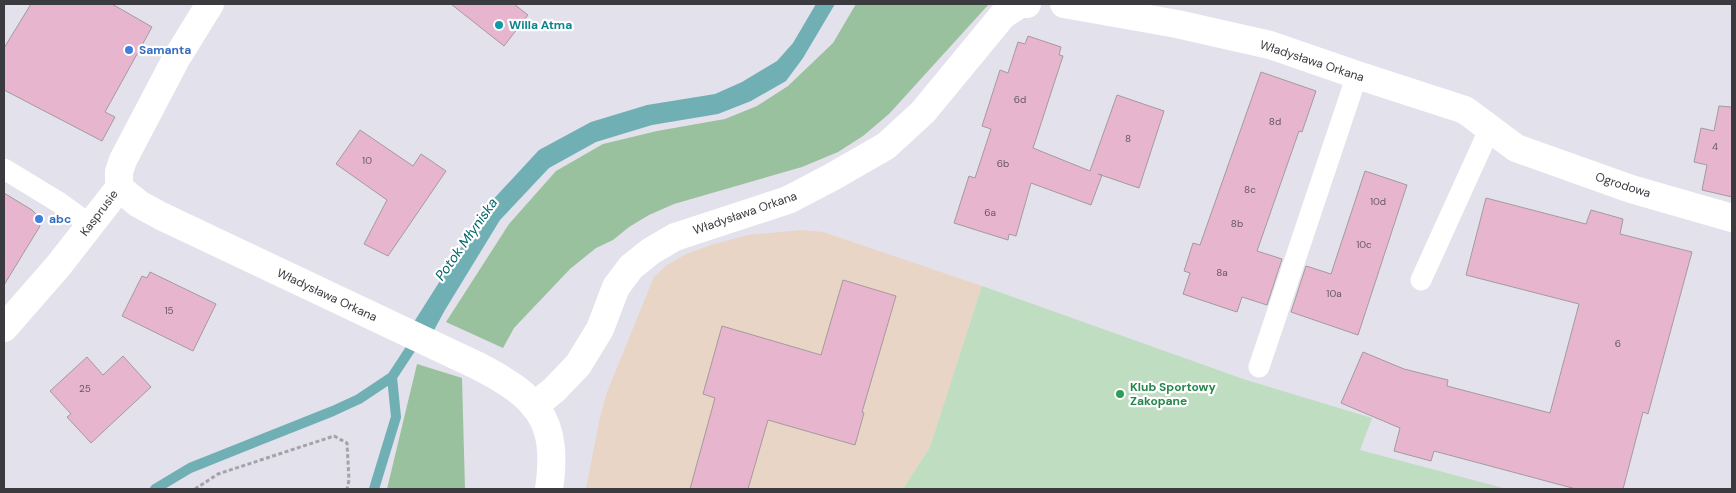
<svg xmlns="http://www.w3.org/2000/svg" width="1736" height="493" viewBox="0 0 1736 493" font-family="'DM Sans',sans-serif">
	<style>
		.education { fill: #e8d5c6 }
		.green { fill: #bfddc0 }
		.forest { fill: #9ac19d }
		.water { fill: #70b0b5 }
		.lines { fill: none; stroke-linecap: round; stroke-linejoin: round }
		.stream { stroke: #70b0b5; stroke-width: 10 }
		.building { fill: #e8b5ce; stroke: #a49a9e }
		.path { stroke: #a4a3aa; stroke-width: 3; stroke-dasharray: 4 2.5; stroke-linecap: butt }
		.lane { stroke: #fff; stroke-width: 21 }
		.street { stroke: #fff; stroke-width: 28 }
		.secondary { stroke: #fff; stroke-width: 28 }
		.culture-dot { fill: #0f9aa8; stroke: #fff; stroke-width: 2 }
		.shop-dot { fill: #3f7fe0; stroke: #fff; stroke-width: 2 }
		.leisure-dot { fill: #2e9e5b; stroke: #fff; stroke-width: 2 }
		.labels { text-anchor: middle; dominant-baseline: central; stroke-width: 4.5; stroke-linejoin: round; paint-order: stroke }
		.number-label { font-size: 10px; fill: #665962 }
		.culture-label { font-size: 12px; font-weight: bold; fill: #0d838f; stroke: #fff; text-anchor: start }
		.shop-label { font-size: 12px; font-weight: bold; fill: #366cbe; stroke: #fff; text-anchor: start }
		.street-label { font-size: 12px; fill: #3b3a3e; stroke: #fff }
		.leisure-label { font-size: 12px; font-weight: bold; fill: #27864d; stroke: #fff; text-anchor: start }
		.water-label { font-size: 14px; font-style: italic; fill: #04646a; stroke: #fff }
	</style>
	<rect width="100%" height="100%" fill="#e3e1eb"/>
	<!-- education -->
	<path class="education" d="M801,230L823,232L982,286L930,447L903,489H586L600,417L607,392L654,277L667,265L686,254L711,245L748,235Z"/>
	<!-- green -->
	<path class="green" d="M982,286L1246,380L1372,418L1360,450L1507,489H903L930,447Z"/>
	<!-- forest -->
	<path class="forest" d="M856,4H989L889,114L863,136L838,152L802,167L674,204L649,215L629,227L613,240L596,248L570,269L514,328L503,348L446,322L509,224L556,171L603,144L657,131L725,119L757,106L788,86L833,43Z
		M417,364L462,378L465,489H387Z"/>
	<!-- water -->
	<path class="water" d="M816,4H835L803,58L786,81L751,101L718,114L652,125L596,142L549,168L500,220L445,310L427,343L407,333L488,205L539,150L591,122L647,105L715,94L742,82L777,61L793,43Z"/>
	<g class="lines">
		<!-- stream -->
		<path class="stream" d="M155,489L190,468L333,411L359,399L392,377L417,339
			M374,489L396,417L392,377"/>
	</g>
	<!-- building -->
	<path class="building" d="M31,4H112L152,27L105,112L115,117L102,141L4,90V48Z
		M451,4H514L528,15L504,46Z
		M1028,36L1061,47L1059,55L1063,56L1033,148L1090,171L1117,95L1164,111L1139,188L1098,174L1102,175L1091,205L1031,183L1016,236L1009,234L1008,240L954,223L969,176L975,178L991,129L982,126L1000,70L1008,73L1018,42L1025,44Z
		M1261,72L1316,91L1302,132L1299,131L1257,251L1282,259L1267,305L1242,297L1237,312L1183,294L1190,273L1184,271L1193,243L1200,245Z
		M1719,106L1732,107V197L1702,190L1707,165L1694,162L1701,128L1714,131Z
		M360,130L413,166L421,154L446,171L388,256L364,244L387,200L336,164Z
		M1365,171L1407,185L1358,335L1291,312L1306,266L1331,274Z
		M4,193L32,210L36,214L40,226L4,285Z
		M1486,198L1586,224L1591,210L1623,219L1620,234L1692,252L1648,414L1643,412L1623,489H1576L1434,451L1431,461L1394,451L1400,428L1341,403L1363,352L1404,369L1448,380L1447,386L1550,413L1579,304L1466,275Z
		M150,272L216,304L193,351L122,316L142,276L147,278Z
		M843,280L896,296L862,412L864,413L855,445L768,420L748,489H690L715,398L703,394L722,326L821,355Z
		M123,356L151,387L91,443L67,417L71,414L50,391L87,357L103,375Z"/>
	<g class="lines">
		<!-- path -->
		<path class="path" d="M195,489L218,474L334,436L347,443L349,480L347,489"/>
		<!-- lane -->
		<path class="lane" d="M4,169L60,203L90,225
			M1421,280L1490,128
			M1259,367L1357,75"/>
		<!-- street -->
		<path class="street" d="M1064,4L1177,24L1270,45L1357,75L1465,110L1516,148L1631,189L1732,218
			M4,328L59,265L119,188
			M534,406L554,390L578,365L600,329L616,287L631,267L651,251L675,237L788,200L832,177L886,146L923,112L1003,15L1020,4H1027"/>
		<!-- secondary -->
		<path class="secondary" d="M210,4L176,59L123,160L119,172V188L139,204L161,216L478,366C538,397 559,420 549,489"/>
	</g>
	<!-- markers -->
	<circle class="culture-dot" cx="499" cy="25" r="5"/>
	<g class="shop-dot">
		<circle cx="129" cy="50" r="5"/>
		<circle cx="39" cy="219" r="5"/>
	</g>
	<circle class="leisure-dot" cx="1120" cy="394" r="5"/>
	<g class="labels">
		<!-- number labels -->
		<g class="number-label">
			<text x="1020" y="99">6d</text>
			<text x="1275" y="121">8d</text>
			<text x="1128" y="138">8</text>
			<text x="1715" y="146">4</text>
			<text x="367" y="160">10</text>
			<text x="1003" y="163">6b</text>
			<text x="1250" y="189">8c</text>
			<text x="1378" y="201">10d</text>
			<text x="990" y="212">6a</text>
			<text x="1237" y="223">8b</text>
			<text x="1364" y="244">10c</text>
			<text x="1222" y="272">8a</text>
			<text x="1334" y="293">10a</text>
			<text x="169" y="310">15</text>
			<text x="1618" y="343">6</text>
			<text x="85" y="388">25</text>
		</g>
		<!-- culture labels -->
		<g class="culture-label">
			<text x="509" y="25">Willa Atma</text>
		</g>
		<!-- shop labels -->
		<g class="shop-label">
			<text x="139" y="50">Samanta</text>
			<text x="49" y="219">abc</text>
		</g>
		<!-- street labels -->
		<g class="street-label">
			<text transform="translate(1312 61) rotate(18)">Władysława Orkana</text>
			<text transform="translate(1623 185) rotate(18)">Ogrodowa</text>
			<text transform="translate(99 213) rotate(-53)">Kasprusie</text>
			<text transform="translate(745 213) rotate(-19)">Władysława Orkana</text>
			<text transform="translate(327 295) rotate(25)">Władysława Orkana</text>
		</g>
		<!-- leisure labels -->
		<g class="leisure-label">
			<text x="1130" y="387">Klub Sportowy<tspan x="1130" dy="14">Zakopane</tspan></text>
		</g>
		<!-- water labels -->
		<g class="water-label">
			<text transform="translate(466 239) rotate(-55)">Potok Młyniska</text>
		</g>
	</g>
	<!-- border -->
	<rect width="1736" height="493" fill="none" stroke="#3b3a3e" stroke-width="10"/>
</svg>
